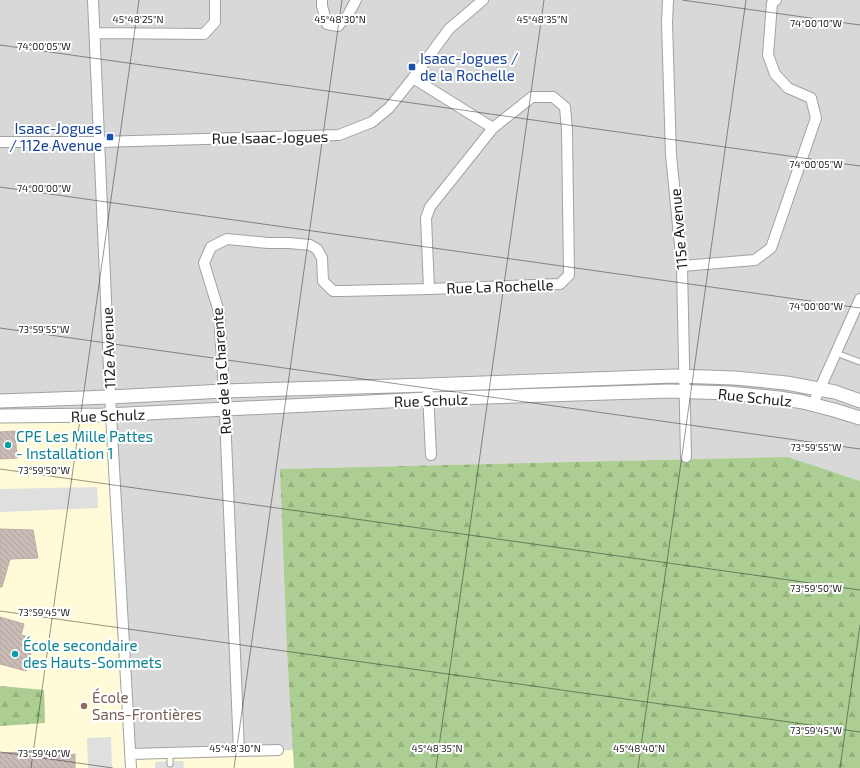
<svg xmlns="http://www.w3.org/2000/svg" width="860" height="768" viewBox="0 0 860 768" font-family="'Exo 2',sans-serif">
	<style>
		.residential { fill: #d9d8d8 }
		.education { fill: #fffad7 }
		.forest { fill: url(#forest-firs) }
		.parking { fill: #dfdfdf }
		.building { fill: url(#building-back-hatch); stroke: #bfaba2 }
		.lines { fill: none; stroke-linecap: round; stroke-linejoin: round }
		.service-casing { stroke: #a2a2a2; stroke-width: 7 }
		.minor-casing { stroke: #a2a2a2; stroke-width: 12 }
		.tertiary-casing { stroke: #a2a2a2; stroke-width: 15 }
		.service { stroke: #fff; stroke-width: 5 }
		.minor { stroke: #fff; stroke-width: 10 }
		.tertiary { stroke: #fff; stroke-width: 13 }
		.ticks { fill: none; stroke: #1b1b1b; stroke-width: 1; stroke-opacity: 0.45 }
		.transit-dot { fill: #1a4fb4; stroke: #fff; stroke-width: 1.5 }
		.culture-dot { fill: #0f9aa8; stroke: #fff; stroke-width: 1.5 }
		.education-dot { fill: #8d6e63; stroke: #fff; stroke-width: 1.5 }
		.labels { text-anchor: middle; dominant-baseline: central; stroke-width: 4; stroke-linejoin: round; paint-order: stroke }
		.transit-label { font-size: 15px; fill: #164399; stroke: #fff; text-anchor: start }
		.street-label { font-size: 15px; fill: #1b1b1b; stroke: #fff }
		.culture-label { font-size: 15px; fill: #0d838f; stroke: #fff; text-anchor: start }
		.education-label { font-size: 15px; fill: #785e54; stroke: #fff; text-anchor: start }
		.ticks-label { font-size: 10px; text-anchor: middle; fill: #1b1b1b; stroke: #fff; stroke-width: 4; stroke-linejoin: round; paint-order: stroke }
	</style>
	<defs>
		<pattern id="forest-firs" width="22" height="20" patternUnits="userSpaceOnUse"><rect width="22" height="20" fill="#acce92"/><path d="M5 1l3.5 6h-7zM16 11l3.5 6h-7z" fill="#93b07d"/></pattern>
		<pattern id="building-back-hatch" width="6" height="6" patternUnits="userSpaceOnUse"><rect width="6" height="6" fill="#c9bcb6"/><path d="M-1 5l2 2M0 0l6 6M5-1l2 2" fill="none" stroke="#aca19c"/></pattern>
	</defs>
	<rect width="100%" height="100%" fill="#ede7e0"/>
	<!-- residential -->
	<path class="residential" d="M0,0H860V481L788,457L280,469L287,651L294,750L129,753L119,660L0,420Z"/>
	<!-- education -->
	<path class="education" d="M107,418L119,660L130,768H0V726L45,722L44,690L0,686V420Z
		M294,750V768H131V754Z"/>
	<!-- forest -->
	<path class="forest" d="M788,457L860,481V768H294L287,651L280,469Z
		M0,686L44,690L45,723L0,726Z"/>
	<!-- parking -->
	<path class="parking" d="M97,487L98,508L0,512V489Z
		M111,737L112,768H88L87,738Z
		M183,761L184,768H155V762Z"/>
	<!-- building -->
	<path class="building" d="M15,431L17,458L0,459V432Z
		M0,529L33,530L38,558L10,559L2,587H0Z
		M0,617L24,624L21,635L29,637L28,642L33,644L26,671L0,664Z
		M70,750V755L75,754V768H0V753Z"/>
	<g class="lines">
		<!-- service casing -->
		<g class="service-casing">
			<path id="service" d="M836,353L860,362
				M170,753V764"/>
		</g>
		<!-- minor casing -->
		<g class="minor-casing">
			<path id="minor" d="M93,0L111,415L131,768
				M322,0V6L327,24L338,26L348,15L356,0
				M668,0L667,23L671,155L682,266L686,457
				M95,33L204,34L215,22V0
				M413,78L493,128
				M532,97H553L565,107L567,129L569,275L560,284L429,289L426,218L430,207L493,128Z
				M0,142H99L339,135L372,122L389,108L413,78L449,29L483,0
				M682,266L755,260L771,248L816,118L811,98L788,88L775,74L768,55L772,3L776,0
				M428,393L431,455
				M813,404L860,299
				M239,751L224,391L219,312L204,263L211,247L227,239L268,243H289L310,245L317,249L322,258L323,281L333,291H342L429,289
				M131,754L278,750"/>
		</g>
		<!-- tertiary casing -->
		<g class="tertiary-casing">
			<path id="tertiary" d="M0,401L110,397L224,391L427,385L674,376L735,378L786,383L835,392L860,401
				M0,416L107,415L428,399L669,391L729,393L779,398L803,402L834,410L860,418"/>
		</g>
		<!-- service -->
		<use href="#service" class="service"/>
		<!-- minor -->
		<use href="#minor" class="minor"/>
		<!-- tertiary -->
		<use href="#tertiary" class="tertiary"/>
	</g>
	<!-- ticks -->
	<path class="ticks" d="M682,0L860,25M0,45L860,166M0,187L860,308M0,328L860,449M0,469L860,590M0,611L860,732M0,752L113,768M31,768L139,0M234,768L342,0M436,768L544,0M638,768L746,0M840,768L860,625"/>
	<!-- markers -->
	<g class="transit-dot">
		<rect x="408" y="63" width="8" height="8" rx="2"/>
		<rect x="106" y="133" width="8" height="8" rx="2"/>
	</g>
	<g class="culture-dot">
		<circle cx="8" cy="445" r="4"/>
		<circle cx="15" cy="654" r="4"/>
	</g>
	<circle class="education-dot" cx="84" cy="706" r="4"/>
	<g class="labels">
		<!-- transit labels -->
		<g class="transit-label">
			<text x="420" y="58">Isaac-Jogues /<tspan x="420" dy="17">de la Rochelle</tspan></text>
			<text x="102" y="128" text-anchor="end">Isaac-Jogues<tspan x="102" dy="17">/ 112e Avenue</tspan></text>
		</g>
		<!-- street labels -->
		<g class="street-label">
			<text transform="translate(270 137) rotate(-1)">Rue Isaac-Jogues</text>
			<text transform="translate(678 229) rotate(-95)">115e Avenue</text>
			<text transform="translate(500 286) rotate(-2)">Rue La Rochelle</text>
			<text transform="translate(108 348) rotate(-92)">112e Avenue</text>
			<text transform="translate(221 371) rotate(-94)">Rue de la Charente</text>
			<text transform="translate(755 397) rotate(6)">Rue Schulz</text>
			<text transform="translate(431 400) rotate(-2)">Rue Schulz</text>
			<text transform="translate(108 415) rotate(-2)">Rue Schulz</text>
		</g>
		<!-- culture labels -->
		<g class="culture-label">
			<text x="16" y="436">CPE Les Mille Pattes<tspan x="16" dy="17">- Installation 1</tspan></text>
			<text x="23" y="645">École secondaire<tspan x="23" dy="17">des Hauts-Sommets</tspan></text>
		</g>
		<!-- education labels -->
		<g class="education-label">
			<text x="92" y="697">École<tspan x="92" dy="17">Sans-Frontières</tspan></text>
		</g>
	</g>
	<g class="ticks-label">
		<text x="138" y="23">45°48'25"N</text>
		<text x="340" y="23">45°48'30"N</text>
		<text x="542" y="23">45°48'35"N</text>
		<text x="816" y="27">74°00'10"W</text>
		<text x="44" y="50">74°00'05"W</text>
		<text x="816" y="168">74°00'05"W</text>
		<text x="44" y="192">74°00'00"W</text>
		<text x="816" y="310">74°00'00"W</text>
		<text x="44" y="333">73°59'55"W</text>
		<text x="816" y="451">73°59'55"W</text>
		<text x="44" y="474">73°59'50"W</text>
		<text x="816" y="592">73°59'50"W</text>
		<text x="44" y="616">73°59'45"W</text>
		<text x="816" y="734">73°59'45"W</text>
		<text x="235" y="752">45°48'30"N</text>
		<text x="437" y="752">45°48'35"N</text>
		<text x="639" y="752">45°48'40"N</text>
		<text x="44" y="757">73°59'40"W</text>
	</g>
</svg>
